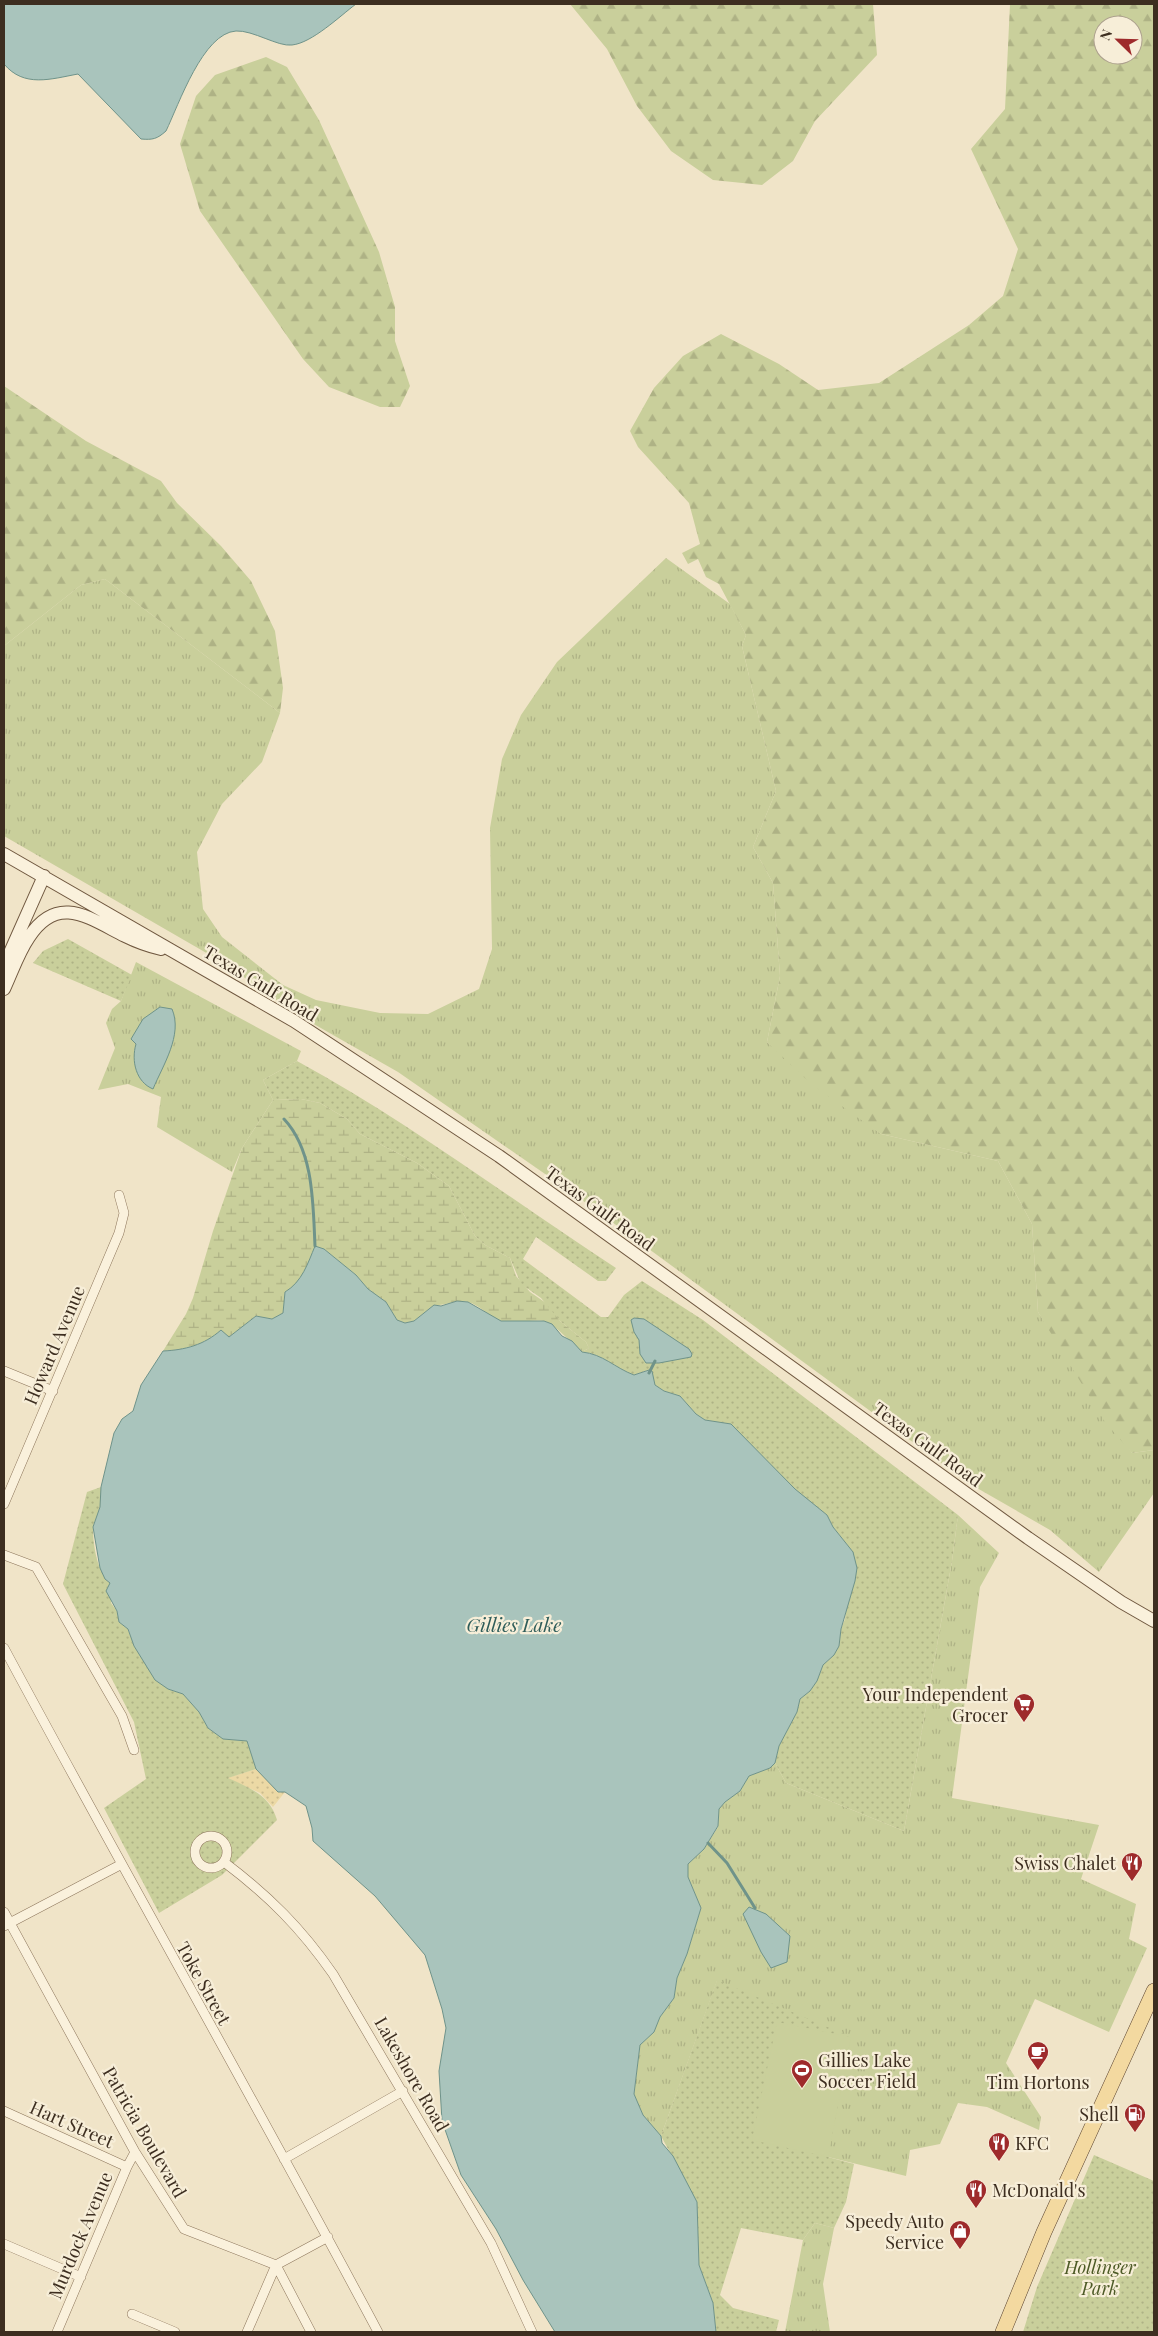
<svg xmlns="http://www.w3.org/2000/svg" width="1158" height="2336" viewBox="0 0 1158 2336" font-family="'Playfair Display',serif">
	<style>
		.grass { fill: url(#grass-tufts) }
		.forest { fill: url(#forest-firs); fill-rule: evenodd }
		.wetland { fill: url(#wetland-marsh) }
		.sand { fill: url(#sand-dots) }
		.park { fill: url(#park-dots) }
		.pitch { fill: #c9cf9b }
		.water { fill: #a9c4bc; stroke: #6f938a }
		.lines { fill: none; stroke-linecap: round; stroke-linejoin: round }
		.stream { stroke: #6f938a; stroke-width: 3 }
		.street-casing { stroke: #8d765c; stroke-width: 10 }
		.secondary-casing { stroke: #6f573f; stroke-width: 14 }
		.primary-casing { stroke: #5b4430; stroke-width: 16 }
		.street { stroke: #faf1dc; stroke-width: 9 }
		.secondary { stroke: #faf1dc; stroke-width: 12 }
		.primary { stroke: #f3d9a0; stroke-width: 15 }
		.labels { text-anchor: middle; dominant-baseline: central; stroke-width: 4.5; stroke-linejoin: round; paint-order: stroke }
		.street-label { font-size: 18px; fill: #3d2e20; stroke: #f7eed8 }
		.poi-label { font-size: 18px; fill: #3d2e20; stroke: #f7eed8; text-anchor: end }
		.park-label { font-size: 18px; font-style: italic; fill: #4d5a26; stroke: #f7eed8 }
		.water-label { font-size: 19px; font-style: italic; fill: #2f5d5a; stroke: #f7eed8 }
	</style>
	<defs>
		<pattern id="grass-tufts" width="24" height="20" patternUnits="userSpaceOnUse" patternTransform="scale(1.25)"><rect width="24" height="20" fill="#c9cf9b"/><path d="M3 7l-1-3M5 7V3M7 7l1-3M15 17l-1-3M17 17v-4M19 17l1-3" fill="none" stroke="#aeb285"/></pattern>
		<pattern id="forest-firs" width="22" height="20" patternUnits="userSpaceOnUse" patternTransform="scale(1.25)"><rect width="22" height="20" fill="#c9cf9b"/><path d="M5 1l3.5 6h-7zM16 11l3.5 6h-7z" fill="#aeb285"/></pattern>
		<pattern id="wetland-marsh" width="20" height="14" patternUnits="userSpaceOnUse" patternTransform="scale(1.25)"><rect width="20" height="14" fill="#c9cf9b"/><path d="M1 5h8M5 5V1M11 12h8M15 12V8" fill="none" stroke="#aeb285"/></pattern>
		<pattern id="sand-dots" width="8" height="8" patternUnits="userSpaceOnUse" patternTransform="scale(1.25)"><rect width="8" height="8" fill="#ecd9a5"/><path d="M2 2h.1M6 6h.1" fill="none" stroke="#cbbb8e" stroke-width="1.8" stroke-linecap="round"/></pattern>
		<pattern id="park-dots" width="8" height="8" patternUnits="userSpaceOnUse" patternTransform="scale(1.25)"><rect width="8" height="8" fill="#c9cf9b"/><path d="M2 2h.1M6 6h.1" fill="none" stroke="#aeb285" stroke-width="1.8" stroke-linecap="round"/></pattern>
	</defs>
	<rect width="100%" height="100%" fill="#f0e4c8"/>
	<!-- grass -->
	<path class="grass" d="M666,558L730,604L746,635L742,646L776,791L753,847L773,883L780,976L767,1042L881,1134L998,1161L1032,1224L1038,1312L1132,1453L1154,1450V1493L1099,1572L1050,1530L970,1484L571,1192L398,1072L298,1015L222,962L4,836V646L81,585L105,579L280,713L262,762L222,804L197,852L203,909L222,937L283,985L316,1000L380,1013L428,1014L479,989L492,949L490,828L502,759L521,715L557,662Z
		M136,962L301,1051L297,1061L263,1080L273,1100L242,1148L232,1172L157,1127L161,1097L128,1084L98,1090L115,1048L106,1023L112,1009L121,1001Z
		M958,1515L999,1553L980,1587L952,1798L1099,1825L1081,1879L1136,1904L1129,1939L1147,1948L1109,2032L1035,1999L1006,2063L1041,2117L1039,2130L987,2107L958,2103L940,2144L910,2150L906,2176L828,2157L717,1981L661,2136L643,2115L634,2094L640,2045L654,2032L660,2017L674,1998L677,1978L687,1954L701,1908L688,1877V1864L704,1849L718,1827L719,1809L725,1802L740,1791L749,1776L770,1768L775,1763L786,1783L904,1831L952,1561Z
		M815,2223L834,2228L823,2284L830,2332H785L803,2240Z"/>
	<!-- forest -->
	<path class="forest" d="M570,4H873L877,55L815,121L793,161L762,185L713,180L671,151L637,106L607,49Z
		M1010,4H1154V1450L1132,1453L1105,1422L1038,1312L1032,1224L998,1161L881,1134L811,1084L767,1042L780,976L773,883L753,847L776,791L742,646L746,635L719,584L706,577L698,559L688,564L682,553L700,544L689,503L638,447L630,431L654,388L683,356L721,334L779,364L818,390L879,383L969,325L1003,296L1018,249L971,149L1005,109ZM1103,25H1133V55H1103Z
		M266,57L287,67L319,120L379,252L395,307V341L410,386L400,407H380L329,387L303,359L200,211L180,144L196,96L215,75Z
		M4,386L86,441L161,481L177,503L221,546L251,581L275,631L283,688L280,713L105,579L81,585L4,646Z"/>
	<!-- wetland -->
	<path class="wetland" d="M301,1099L320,1103L347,1119L360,1134L417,1163L449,1186L475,1236L485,1245L510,1258L516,1276L530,1292L549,1305L560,1321L586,1342L589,1348L582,1352C572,1344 555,1324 544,1321C531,1319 514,1325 501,1321C489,1317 480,1305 468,1302C456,1299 445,1306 434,1305L414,1321L405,1323L397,1320L386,1302L368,1289L356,1275L324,1249L295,1286L285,1292L283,1313L272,1319L256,1316L229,1337L221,1331C204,1345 185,1350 163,1351L186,1314L193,1298L213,1231L242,1148L273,1100Z"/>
	<!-- sand -->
	<path class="sand" d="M256,1769L285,1792L273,1807L260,1793L227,1778Z"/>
	<!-- park -->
	<path class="park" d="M68,939L132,975L121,1001L33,963L43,951Z
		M297,1061C409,1122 510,1199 616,1268L606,1281H598L536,1237L523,1259L601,1317H608L624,1295L642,1281L703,1320L958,1515L952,1561L904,1831L786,1783L775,1763L779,1746L797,1712L800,1699L810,1691L817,1681L823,1665L834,1655L839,1646L841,1629L845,1619L853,1552L833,1527L827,1515L795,1490L731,1425L705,1420L696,1414L680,1396L664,1391L655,1385L648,1370L634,1375C615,1368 603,1354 582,1352L589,1348L586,1342L560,1321L541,1298L521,1284L510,1258L485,1245L475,1236L449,1186L417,1163L360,1134L347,1119L320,1103L301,1099L273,1100L263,1080Z
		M101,1487C101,1493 101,1500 100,1506C99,1514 94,1521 93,1528C93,1545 97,1573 111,1583V1603L117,1611L119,1622L128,1629L134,1646L168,1689L183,1694L199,1712L208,1728L223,1739L247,1741L256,1769L228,1778C250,1788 270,1795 277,1820L222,1875L159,1913L104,1808L146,1779L134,1722L63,1584L87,1492Z
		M717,1980L851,2037L828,2157L854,2164L846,2202L834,2228L815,2223L803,2240L741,2228L720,2295L733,2308L779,2320L776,2332H716L713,2303L699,2265L697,2202L661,2136Z
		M1094,2155L1154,2181V2332H1023L1037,2287Z"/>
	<!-- pitch -->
	<path class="pitch" d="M777,2022L851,2037L828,2157L752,2140Z"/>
	<!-- water -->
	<path class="water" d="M4,4H356C340,16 312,43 292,45C278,47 253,30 236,31C203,33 179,104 166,131C157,139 153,140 141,139L78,74C51,79 24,88 4,64Z
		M160,1007L172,1009C183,1035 163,1065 153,1089C136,1082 131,1061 136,1044L131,1039L143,1019Z
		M315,1246L324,1249L356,1275L368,1289L386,1302L397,1320L405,1323L414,1321L434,1305L441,1306L457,1301L468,1302L501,1321H544L552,1324L562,1336L572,1341L582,1352C603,1354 615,1368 634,1375L649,1370L652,1371L655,1385L664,1391L680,1396L696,1414L705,1420L731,1424L795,1489L827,1515L833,1527L853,1552L857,1568L855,1581L841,1629L839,1646L834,1655L823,1665L817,1681L810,1691L800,1699L797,1712L779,1746L775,1763L770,1768L749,1776L740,1791L725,1802L719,1809L718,1826L704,1849L688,1864V1877L701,1908L687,1954L677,1978L674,1998L660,2017L654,2032L640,2045L634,2094L643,2115L661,2136L662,2143L673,2156L697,2202L699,2265L713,2303L716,2332H555L523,2280L496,2229L461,2175L442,2121L439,2071L446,2028L442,2009L425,1955L375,1896L313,1841L312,1828L306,1806L285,1792H278L256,1769L247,1741L223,1739L208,1728L199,1712L183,1694L168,1689L155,1680L134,1646L128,1629L119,1622L117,1611L106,1591L110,1583L105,1579L100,1568L93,1527L100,1507L101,1487L114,1433L122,1419L133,1411L141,1385L163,1351C185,1350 204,1345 221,1330L229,1337L256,1316L272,1319L283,1313L285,1292C302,1282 308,1263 315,1246Z
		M634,1318L644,1319L689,1349L692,1354L691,1357L659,1363H646L640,1354L639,1340L634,1332L631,1320Z
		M749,1907L766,1914L790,1936L787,1962L771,1968L761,1952L743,1914Z"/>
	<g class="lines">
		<!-- stream -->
		<path class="stream" d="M284,1119C314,1151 313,1204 315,1246
			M649,1373L655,1361
			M708,1843L727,1863L755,1908"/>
		<!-- street casing -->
		<g class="street-casing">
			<path id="street" d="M4,1371L53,1391
				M4,1504L119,1233L124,1213L119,1195
				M4,1555L36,1567L122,1716L134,1750
				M4,1648C127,1877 256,2103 378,2332
				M195 1852a16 16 0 1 1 32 0a16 16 0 1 1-32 0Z
				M224,1862C269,1896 301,1928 333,1974L491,2243L532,2332
				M4,1912L135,2152L184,2229L276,2265L328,2237
				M4,1926L120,1865
				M4,2111L127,2167
				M284,2159L403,2091
				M4,2244L81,2277
				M276,2265L311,2332
				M132,2314L175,2332
				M57,2332L127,2167L135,2152
				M247,2332L276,2265"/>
		</g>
		<!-- secondary casing -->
		<g class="secondary-casing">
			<path id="secondary" d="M4,854L294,1021L499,1156L1028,1538L1121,1602L1154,1621
				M4,966L44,876
				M4,989C12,972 18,953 29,937C58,893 89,918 125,936C137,942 148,946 161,949"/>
		</g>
		<!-- primary casing -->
		<g class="primary-casing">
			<path id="primary" d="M1003,2332L1044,2232L1154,1991"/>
		</g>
		<!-- street -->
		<use href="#street" class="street"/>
		<!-- secondary -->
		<use href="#secondary" class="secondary"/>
		<!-- primary -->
		<use href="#primary" class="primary"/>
	</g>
	<!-- icons -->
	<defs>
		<g id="supermarket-pin" transform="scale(1.125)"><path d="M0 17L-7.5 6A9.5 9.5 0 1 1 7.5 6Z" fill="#9e2a2b" stroke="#f7eed8"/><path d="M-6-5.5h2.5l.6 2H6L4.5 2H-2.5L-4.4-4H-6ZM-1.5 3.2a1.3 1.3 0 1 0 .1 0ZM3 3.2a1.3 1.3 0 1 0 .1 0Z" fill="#fff"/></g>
		<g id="restaurant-pin" transform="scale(1.125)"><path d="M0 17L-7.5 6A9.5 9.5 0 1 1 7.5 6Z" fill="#9e2a2b" stroke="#f7eed8"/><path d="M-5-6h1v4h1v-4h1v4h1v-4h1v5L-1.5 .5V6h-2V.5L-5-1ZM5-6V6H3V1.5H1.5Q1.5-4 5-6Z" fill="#fff"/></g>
		<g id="cafe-pin" transform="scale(1.125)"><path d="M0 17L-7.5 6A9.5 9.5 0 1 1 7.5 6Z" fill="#9e2a2b" stroke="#f7eed8"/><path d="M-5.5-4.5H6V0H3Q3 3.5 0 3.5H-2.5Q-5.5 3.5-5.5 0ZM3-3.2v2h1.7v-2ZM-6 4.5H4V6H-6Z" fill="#fff"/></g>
		<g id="stadium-pin" transform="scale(1.125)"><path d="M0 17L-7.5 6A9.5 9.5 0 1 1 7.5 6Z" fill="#9e2a2b" stroke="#f7eed8"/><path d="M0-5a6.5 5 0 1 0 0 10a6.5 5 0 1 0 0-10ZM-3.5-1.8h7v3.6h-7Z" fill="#fff"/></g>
		<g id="fuel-pin" transform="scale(1.125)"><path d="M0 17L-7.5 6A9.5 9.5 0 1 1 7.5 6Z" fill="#9e2a2b" stroke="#f7eed8"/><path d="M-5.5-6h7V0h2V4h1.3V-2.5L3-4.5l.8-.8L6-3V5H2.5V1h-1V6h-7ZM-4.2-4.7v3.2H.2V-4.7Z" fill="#fff"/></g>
		<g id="shop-pin" transform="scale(1.125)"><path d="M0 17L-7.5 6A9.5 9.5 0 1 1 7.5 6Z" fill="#9e2a2b" stroke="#f7eed8"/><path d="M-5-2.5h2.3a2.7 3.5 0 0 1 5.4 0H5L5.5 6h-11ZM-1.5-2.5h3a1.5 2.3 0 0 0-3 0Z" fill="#fff"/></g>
	</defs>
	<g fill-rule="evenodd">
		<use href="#supermarket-pin" x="1024" y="1704"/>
		<use href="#restaurant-pin" x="1132" y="1863"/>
		<use href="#cafe-pin" x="1038" y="2052"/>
		<use href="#stadium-pin" x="802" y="2070"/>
		<use href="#fuel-pin" x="1135" y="2114"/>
		<use href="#restaurant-pin" x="999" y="2143"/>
		<use href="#restaurant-pin" x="976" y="2190"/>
		<use href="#shop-pin" x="960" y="2231"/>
	</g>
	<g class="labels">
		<!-- street labels -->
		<g class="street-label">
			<text transform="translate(261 983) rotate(31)">Texas Gulf Road</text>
			<text transform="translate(600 1208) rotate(36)">Texas Gulf Road</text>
			<text transform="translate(54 1345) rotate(-67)">Howard Avenue</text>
			<text transform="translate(928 1444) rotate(36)">Texas Gulf Road</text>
			<text transform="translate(204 1983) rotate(61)">Toke Street</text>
			<text transform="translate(412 2074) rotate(60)">Lakeshore Road</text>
			<text transform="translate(72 2124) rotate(24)">Hart Street</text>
			<text transform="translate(145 2132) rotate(60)">Patricia Boulevard</text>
			<text transform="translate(80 2235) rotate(-67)">Murdock Avenue</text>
		</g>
		<!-- poi labels -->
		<g class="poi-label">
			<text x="1008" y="1694">Your Independent<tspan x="1008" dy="21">Grocer</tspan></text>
			<text x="1116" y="1863">Swiss Chalet</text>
			<text x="818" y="2060" text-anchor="start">Gillies Lake<tspan x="818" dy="21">Soccer Field</tspan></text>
			<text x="1038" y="2082" text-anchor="middle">Tim Hortons</text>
			<text x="1119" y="2114">Shell</text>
			<text x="1015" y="2143" text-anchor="start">KFC</text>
			<text x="992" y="2190" text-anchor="start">McDonald's</text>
			<text x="944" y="2221">Speedy Auto<tspan x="944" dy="21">Service</tspan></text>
		</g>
		<!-- park labels -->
		<g class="park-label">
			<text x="1100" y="2267">Hollinger<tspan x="1100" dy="21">Park</tspan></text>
		</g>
		<!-- water labels -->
		<g class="water-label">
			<text x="514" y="1624">Gillies Lake</text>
		</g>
	</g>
	<!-- border -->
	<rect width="1158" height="2336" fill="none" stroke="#3d2e20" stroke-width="10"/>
	<!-- north arrow -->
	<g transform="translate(1118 40) rotate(293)"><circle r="24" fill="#f7eed8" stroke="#ada18e"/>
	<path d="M0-4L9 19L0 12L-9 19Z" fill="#9e2a2b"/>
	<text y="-8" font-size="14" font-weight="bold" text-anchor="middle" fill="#3d2e20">N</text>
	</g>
</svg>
